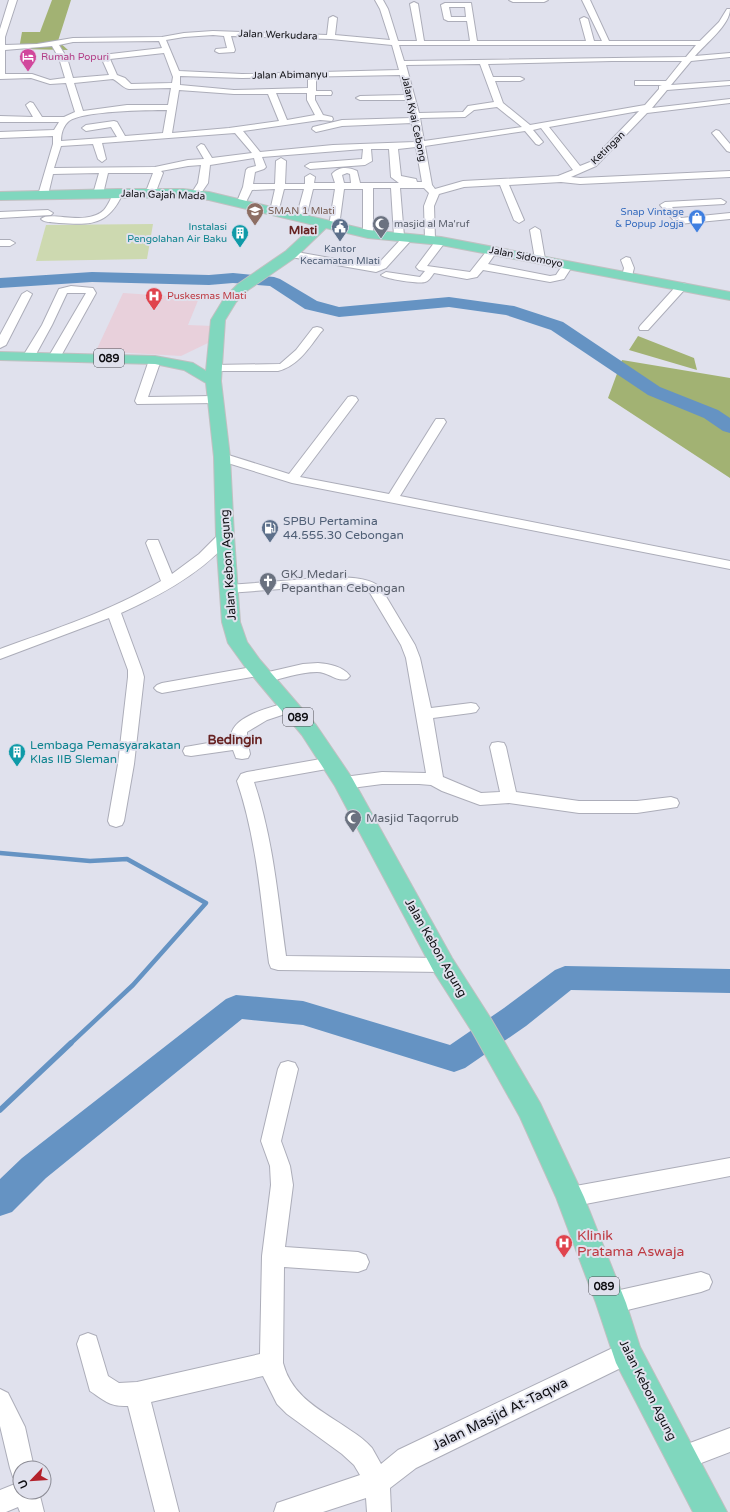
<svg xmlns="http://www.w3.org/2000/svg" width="730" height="1512" viewBox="0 0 730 1512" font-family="'Varela Round',sans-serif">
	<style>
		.medical { fill: #e8d0db }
		.green { fill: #cdd9b0 }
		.forest { fill: #a2b273 }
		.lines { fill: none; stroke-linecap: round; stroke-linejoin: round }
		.stream-far1 { stroke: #6593c3; stroke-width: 4.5 }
		.stream { stroke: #6593c3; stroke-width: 5.5 }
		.river { fill: #6593c3; fill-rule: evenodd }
		.minor-casing { stroke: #acadb9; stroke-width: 2 }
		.major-casing { stroke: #c0c0c1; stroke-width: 2 }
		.minor { fill: #fff; fill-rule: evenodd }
		.major { fill: #80d7be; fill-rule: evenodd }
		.labels { text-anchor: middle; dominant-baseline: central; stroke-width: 4; stroke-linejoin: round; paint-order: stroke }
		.far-street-label { font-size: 10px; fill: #0d0d11; stroke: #e0e1ed }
		.far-hotel-label { font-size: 10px; fill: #b23c85; stroke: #e0e1ed; text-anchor: start }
		.far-education-label { font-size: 10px; fill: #785e54; stroke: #e0e1ed; text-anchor: start }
		.far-shop-label { font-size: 10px; fill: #366cbe; stroke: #e0e1ed; text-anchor: end }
		.far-worship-label { font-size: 10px; fill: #5b616d; stroke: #e0e1ed; text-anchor: start }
		.far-culture-label { font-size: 10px; fill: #0d838f; stroke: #e0e1ed; text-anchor: end }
		.far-service-label { font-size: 10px; fill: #4e5e75; stroke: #e0e1ed }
		.far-health-label { font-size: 10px; fill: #be3a42; stroke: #e0e1ed; text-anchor: start }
		.shield { fill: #e0e1ed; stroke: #4c4d53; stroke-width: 1 }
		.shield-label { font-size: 11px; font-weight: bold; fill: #0d0d11 }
		.far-quarter-label { font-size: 12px; font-weight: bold; fill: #672222; stroke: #e0e1ed }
		.service-label { font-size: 12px; fill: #4e5e75; stroke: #e0e1ed; text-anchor: start }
		.street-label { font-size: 12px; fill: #0d0d11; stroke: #e0e1ed }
		.worship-label { font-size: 12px; fill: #5b616d; stroke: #e0e1ed; text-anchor: start }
		.culture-label { font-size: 12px; fill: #0d838f; stroke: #e0e1ed; text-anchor: start }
		.neighbourhood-label { font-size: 13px; font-weight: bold; fill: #672222; stroke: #e0e1ed }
		.near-health-label { font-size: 14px; fill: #be3a42; stroke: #e0e1ed; text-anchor: start }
		.near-street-label { font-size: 14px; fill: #0d0d11; stroke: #e0e1ed }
	</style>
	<rect width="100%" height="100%" fill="#e0e1ed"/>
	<!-- medical -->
	<path class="medical" d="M123,293L199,298L188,325L213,326L208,343L181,356L96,351Z"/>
	<!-- green -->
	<path class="green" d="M153,224L147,259L36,261L46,225Z"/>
	<!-- forest -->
	<path class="forest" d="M52,0H71L58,41L68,50L19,49L22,32H40Z
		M638,336L694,358L697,370L629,350Z
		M622,360L730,378V478L608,398Z"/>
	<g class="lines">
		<!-- stream-far1 -->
		<path class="stream-far1" d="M0,853L90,861L127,859L206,903L133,985L70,1044"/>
		<!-- stream -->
		<path class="stream" d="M0,1110L71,1043"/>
		<!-- river -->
		<path class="river" d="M92,272L209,275L233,273L274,277L280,279L317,301L339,307L449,297L514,306L563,322L660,387L718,410L730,418V433L723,431L704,418L648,395L551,330L506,315L449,307L339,317L305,309L270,286L233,283L209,285L92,282L0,288V278Z
			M565,966L730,969V993L571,990L526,1026L465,1068L454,1072L303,1025L242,1019L46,1178L12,1212L0,1216V1179L22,1158L226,999L236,995L303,1001L450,1045L504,1008L555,970Z"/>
		<!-- minor casing -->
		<g class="minor-casing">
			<path id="minor" d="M9,0H17L5,37V45L37,44L73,38L162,37L184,33L213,31L327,35L329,18L333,16L337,18L335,35L390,40L380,9L375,0H383L388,9L398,41H417L410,4L414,2L418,4L424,41H470L467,21H448L444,19L441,5L445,3H471L477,41H586L580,19L584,17L588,19L594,41H602L582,0H590L609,41H700L719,22L727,9H730C730,25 706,43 695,56L730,53V57L691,61L671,85L730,81V85L667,90L652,108L730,99V103L647,113L596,166L571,177L580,178L730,171V177L580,184L561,182L509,185L524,220L519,223L514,220L500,185L464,187L439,194L434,206L435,239L430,242L425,239L424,206L429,193L424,188H400L404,236L403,238L409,234L414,237L386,268L376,272L291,257L286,254L291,251L375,266L378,264L402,238H395L394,236L391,188H373V234L368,237L363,234V189H344L339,226L334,229L329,226L335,189H313L306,218L301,221L296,218L304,189H284L278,213H272L270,211L275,189L252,190L244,206H238L236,204L243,187L246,170L248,168L256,166L254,158L210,165L208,183L199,196L196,197L191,194L198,183L201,165L188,166L161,171L163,173L155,194L150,197L145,194L153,173H108L103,194L98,197L93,194L99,173L53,174L48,195L43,198L38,195L53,144V136L0,138V132L54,130L59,122H0V116L33,117L26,105L30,102L33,103L42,117H64L75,112L66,83L50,84L31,78L0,79V29ZM449,7H465L466,17H451ZM213,35L224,36L227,48L216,49L215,51L219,53L234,52L235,50L231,36L331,39L392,45L399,70L242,74L179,71L166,40L184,37ZM159,41L162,48L102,55L101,57L109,75L73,78L67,58L59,45L73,42ZM399,45H696L686,57L404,61ZM52,46L59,58L65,78L50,80L32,74H5V50ZM164,53L173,77L172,83L131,84L125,78L117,75L110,59ZM612,61H682L666,81H635V85H662L659,86V89L645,105L530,125L503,103L495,81H520L524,79L520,77H493L488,64ZM480,64L494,102L468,106L463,112L419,113L406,65ZM400,75L405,95L360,96L356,98L360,100H407L411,118L342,120L313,127L312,129L316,132L342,126L412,123L415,142L333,145L260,152L243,131L320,120L332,121L333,119L332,117L323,115L315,100V95H331L332,93L331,91H316V80L312,78L308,80V88L234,90L180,85V76L242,78ZM113,79C119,82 123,88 129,89L171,88L168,105H127L83,111L74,83ZM179,90L234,94H268L279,121L229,128L172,133ZM276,93H307V100L315,115L287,120ZM497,107L522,127L424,141L420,118L465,117L474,110ZM167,110L163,133L125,136L117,122L114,121L86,125L82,128L86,131L111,127L117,137L61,141C61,134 63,126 69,121C82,111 148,110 167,110ZM639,111L590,162L580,166L549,127ZM541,128L573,170L558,176L463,181L435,189L432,185L425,146L525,131L536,144L539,145L543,142L533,130ZM235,133L252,153L212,158L204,145L201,144L197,147L204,159L188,160L155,167L54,168L61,146L93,144L98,159L102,162L106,159L102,143ZM416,147L422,182H417L416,179L401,176L398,149ZM363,149L362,159L310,163L305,166L310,169L365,165L372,161L371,149H389L391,177L399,183H360L357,171C349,167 339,166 332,174L335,183H314L315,177L310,174L305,177V184H285L286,161L281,158L276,161L275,184H253L255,172L264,169L266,167L262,157ZM347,173L350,174L351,183H344L342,175Z
				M509,0H548L544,2H513Z
				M716,130L719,131L730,144V152L727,151L712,133Z
				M118,190L123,193C108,226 91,225 59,223C53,222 45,223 41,219C50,210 86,227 104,210C109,204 111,197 115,191Z
				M721,199L726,202L724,204L672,207L681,218L730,213V219L679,224L676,223L660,205L665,202Z
				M48,210L53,213L51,215L0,218V212Z
				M535,227L540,230L545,259L540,262L535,259L530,230Z
				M441,238L446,241L427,266L470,272L489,248L493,247L498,250L488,264L550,276L556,275L564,263H572L573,265L564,279L550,282L483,270L477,277L467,279L434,273C431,277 429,281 425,282C419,284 385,279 381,275L386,272L420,277L425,271L419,270L416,267L437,239Z
				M0,240H10L15,243L10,246H0Z
				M626,257L630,258L634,268L632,276L627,279L622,276L624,268L621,260Z
				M682,283L686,284L687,286L686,288L648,330H640L639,328L640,326L678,284Z
				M71,286L93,288L96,293L61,356L59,358H51L49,356L86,293H67L52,325L35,356L33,358H25L23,356L42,325L58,291L59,289Z
				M27,291L32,294L6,345L0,348V335L22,294Z
				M317,327L321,328L323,330L321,332C309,348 298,366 278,371H213L209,370L207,368L209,366L213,365L280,364L296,350L313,328Z
				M155,357L159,358L161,360L148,397L214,396L218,397L220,400L218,403L137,404L135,401L149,360L151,358Z
				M352,396L356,397L358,400L300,477L389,494L434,422L436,419H444L446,422L400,496L730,561V569L292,483L218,460L216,457L218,454L222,453L289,474L348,397Z
				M225,532L230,533L232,536C207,571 159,596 121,613L142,670L144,677L134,764L124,821L122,825L116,827L110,825L108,821L118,764L128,677V670L109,618L0,659V649C55,629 111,611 161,581L146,543L148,540H158L172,574L199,554L220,533Z
				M334,577C349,578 370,577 381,588L415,645L420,658L431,708L471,703L476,704L479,708L476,712L471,713L433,718L443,777L481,793L500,792L490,747L492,743L498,742L504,743L506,747L516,792L579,801H637L671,797L677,799L679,803L677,807L637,813H579L509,803L480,805L442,791L431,785L419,784H382L344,789L338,787L336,783L338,779L344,777L382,772L426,773L406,658L401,645L370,593L362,588L334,585L228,593L223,592L221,589L223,586L228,585Z
				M318,663C329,664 343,666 350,676L347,679C336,682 329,672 317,672C299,672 281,679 264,683L259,681L256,678L258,676L162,693L157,691L154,688L157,685L162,683L258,666L263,668L266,671L264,673L303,664Z
				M289,702L294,703L297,707L294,711L267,720L247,732V740L250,754L248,758L242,759L236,758L233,750L191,756L185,755L183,751L185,747L191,746L231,739C229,716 272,707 289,702Z
				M332,757L338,759L340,763L338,767L254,782C273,838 278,898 286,956L443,958L450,960L452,965L450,970L443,972L278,970L271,968L269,963C261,902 257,840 237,781L241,774L247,772Z
				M288,1061L295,1063L298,1069L281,1141L290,1166L293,1185L285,1247L358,1252L366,1255L369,1262L366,1269L358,1272L284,1267L283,1363C292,1398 323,1411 350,1430C358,1435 366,1441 372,1448C375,1453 378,1459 381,1464L398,1450L619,1345L627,1342L635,1345L639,1353L635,1361L416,1468L390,1488L391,1512H367L366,1498L323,1512H274L277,1503L360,1475L354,1465L342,1454L287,1414L277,1404L263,1376L151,1402L179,1512H155L128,1406C110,1407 105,1401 90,1391L77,1344L80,1336L88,1333L96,1336L108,1376L119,1383L137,1382L260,1354L262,1256L271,1185L270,1166L261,1141L278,1069L281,1063Z
				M730,1158V1176L570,1207L563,1204L559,1197L563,1190L570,1187Z
				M701,1272L709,1275L712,1282L709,1289L701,1292L611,1314L603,1311L600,1303L603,1295L611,1292Z
				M0,1389L8,1393L25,1427L34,1468H20V1479L13,1477L10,1468L0,1426Z
				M730,1428V1452L683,1470L674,1467L671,1458L674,1449Z
				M20,1482V1492H39L44,1512H20L18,1507L6,1512H0V1490Z"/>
		</g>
		<!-- major casing -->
		<g class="major-casing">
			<path id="major" d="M118,189H183L209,192L368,230L441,237L730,292V300L441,245L368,238L326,228L296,257L248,290L236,302L225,320L221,381L230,457L234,536L240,622L247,642L260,660L316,725L352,778L452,958L491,1019L540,1103L584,1197L626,1303L640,1347L727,1512H693L616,1363L596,1303L556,1197L520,1117L473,1033L434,972L335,786L302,735L246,668L228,643L222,622L216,536L214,457L206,383L184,370L155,364L0,360V352L155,356L193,363L206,371L211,320L225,297L238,284L286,251L314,225L209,200L183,197L0,200V192Z"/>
		</g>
		<!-- minor -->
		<use href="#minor" class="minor"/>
		<!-- major -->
		<use href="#major" class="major"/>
	</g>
	<!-- icons -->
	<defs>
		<g id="hotel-pin" transform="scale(0.9)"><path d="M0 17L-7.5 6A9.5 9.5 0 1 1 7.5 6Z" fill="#d1479c" stroke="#e0e1ed"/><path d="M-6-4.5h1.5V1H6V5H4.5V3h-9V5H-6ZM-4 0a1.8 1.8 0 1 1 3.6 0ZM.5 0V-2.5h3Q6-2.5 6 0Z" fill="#fff"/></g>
		<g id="school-pin" transform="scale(0.9)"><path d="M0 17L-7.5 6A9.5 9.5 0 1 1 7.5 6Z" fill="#8d6e63" stroke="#e0e1ed"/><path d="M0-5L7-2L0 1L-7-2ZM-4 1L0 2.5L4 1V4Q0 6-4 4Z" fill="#fff"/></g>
		<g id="shop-pin" transform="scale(0.9)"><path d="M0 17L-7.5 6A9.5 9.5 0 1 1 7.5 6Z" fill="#3f7fe0" stroke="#e0e1ed"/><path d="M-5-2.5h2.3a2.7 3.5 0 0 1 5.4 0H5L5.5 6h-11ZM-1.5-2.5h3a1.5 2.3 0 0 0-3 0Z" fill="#fff"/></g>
		<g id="mosque-pin" transform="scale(0.9)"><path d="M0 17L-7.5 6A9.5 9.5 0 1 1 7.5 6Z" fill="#6b7280" stroke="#e0e1ed"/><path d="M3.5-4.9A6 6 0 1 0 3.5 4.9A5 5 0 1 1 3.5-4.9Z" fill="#fff"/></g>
		<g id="civic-pin" transform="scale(0.9)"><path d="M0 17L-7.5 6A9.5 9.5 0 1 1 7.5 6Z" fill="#5c6f8a" stroke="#e0e1ed"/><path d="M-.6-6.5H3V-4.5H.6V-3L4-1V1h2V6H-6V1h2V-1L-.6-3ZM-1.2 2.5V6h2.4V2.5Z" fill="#fff"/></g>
		<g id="building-pin" transform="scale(0.9)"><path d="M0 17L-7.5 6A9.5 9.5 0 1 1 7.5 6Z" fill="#0f9aa8" stroke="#e0e1ed"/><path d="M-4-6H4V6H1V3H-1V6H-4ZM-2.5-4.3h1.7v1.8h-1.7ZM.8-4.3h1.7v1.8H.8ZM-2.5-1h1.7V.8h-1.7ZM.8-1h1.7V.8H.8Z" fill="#fff"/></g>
		<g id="hospital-pin" transform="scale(0.9)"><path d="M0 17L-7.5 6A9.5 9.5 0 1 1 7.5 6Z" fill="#e0444e" stroke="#e0e1ed"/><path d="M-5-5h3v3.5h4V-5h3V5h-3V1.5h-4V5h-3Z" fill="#fff"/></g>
		<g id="fuel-pin" transform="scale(0.9)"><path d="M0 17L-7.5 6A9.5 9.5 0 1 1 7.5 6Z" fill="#5c6f8a" stroke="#e0e1ed"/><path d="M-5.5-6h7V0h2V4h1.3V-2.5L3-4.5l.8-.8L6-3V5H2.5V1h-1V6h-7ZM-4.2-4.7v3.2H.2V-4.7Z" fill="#fff"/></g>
		<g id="church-pin" transform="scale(0.9)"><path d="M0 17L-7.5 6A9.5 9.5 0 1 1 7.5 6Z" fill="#6b7280" stroke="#e0e1ed"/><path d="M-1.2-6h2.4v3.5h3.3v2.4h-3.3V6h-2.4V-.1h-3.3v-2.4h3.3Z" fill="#fff"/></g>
	</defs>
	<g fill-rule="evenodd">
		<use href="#hotel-pin" x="28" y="57"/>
		<use href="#school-pin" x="255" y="211"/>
		<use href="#shop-pin" x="697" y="218"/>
		<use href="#mosque-pin" x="381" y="224"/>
		<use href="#civic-pin" x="340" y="227"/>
		<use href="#building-pin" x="240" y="233"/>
		<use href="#hospital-pin" x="154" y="296"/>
		<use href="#fuel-pin" x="270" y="528"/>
		<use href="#church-pin" x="268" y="581"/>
		<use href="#building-pin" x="17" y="752"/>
		<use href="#mosque-pin" x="353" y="818"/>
		<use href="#hospital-pin" x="564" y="1243"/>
	</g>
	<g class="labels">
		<!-- far-street labels -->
		<g class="far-street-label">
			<text transform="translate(278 35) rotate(2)">Jalan Werkudara</text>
			<text transform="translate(290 75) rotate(-1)">Jalan Abimanyu</text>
			<text transform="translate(414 119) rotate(78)">Jalan Kyai Cebong</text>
			<text transform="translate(608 148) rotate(-44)">Ketingan</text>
			<text transform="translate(163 195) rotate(2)">Jalan Gajah Mada</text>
			<text transform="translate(526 257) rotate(11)">Jalan Sidomoyo</text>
		</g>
		<!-- far-hotel labels -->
		<g class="far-hotel-label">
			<text x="41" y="57">Rumah Popuri</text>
		</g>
		<!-- far-education labels -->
		<g class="far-education-label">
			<text x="268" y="211">SMAN 1 Mlati</text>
		</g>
		<!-- far-shop labels -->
		<g class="far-shop-label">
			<text x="684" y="212">Snap Vintage<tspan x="684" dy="12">&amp; Popup Jogja</tspan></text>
		</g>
		<!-- far-worship labels -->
		<g class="far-worship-label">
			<text x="394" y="224">masjid al Ma'ruf</text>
		</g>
		<!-- far-culture labels -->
		<g class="far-culture-label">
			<text x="227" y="227">Instalasi<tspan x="227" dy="12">Pengolahan Air Baku</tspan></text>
		</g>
		<!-- far-service labels -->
		<g class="far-service-label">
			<text x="340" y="249">Kantor<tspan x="340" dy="12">Kecamatan Mlati</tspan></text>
		</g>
		<!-- far-health labels -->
		<g class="far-health-label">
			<text x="167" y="296">Puskesmas Mlati</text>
		</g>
		<!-- shield labels -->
		<g class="shield">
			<rect x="94" y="349" width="30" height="18" rx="3"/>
			<rect x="283" y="708" width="30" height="18" rx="3"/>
			<rect x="589" y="1277" width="30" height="18" rx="3"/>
		</g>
		<g class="shield-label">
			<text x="109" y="358">089</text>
			<text x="298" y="717">089</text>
			<text x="604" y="1286">089</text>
		</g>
		<!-- far-quarter labels -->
		<g class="far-quarter-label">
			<text x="303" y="230">Mlati</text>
		</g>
		<!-- service labels -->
		<g class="service-label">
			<text x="283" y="521">SPBU Pertamina<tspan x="283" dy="14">44.555.30 Cebongan</tspan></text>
		</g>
		<!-- street labels -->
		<g class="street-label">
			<text transform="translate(228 565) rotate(-94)">Jalan Kebon Agung</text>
			<text transform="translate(436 948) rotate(60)">Jalan Kebon Agung</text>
			<text transform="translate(648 1390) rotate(63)">Jalan Kebon Agung</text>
		</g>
		<!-- worship labels -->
		<g class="worship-label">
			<text x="281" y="574">GKJ Medari<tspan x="281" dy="14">Pepanthan Cebongan</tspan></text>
			<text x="366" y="818">Masjid Taqorrub</text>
		</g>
		<!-- culture labels -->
		<g class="culture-label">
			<text x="30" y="745">Lembaga Pemasyarakatan<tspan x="30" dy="14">Klas IIB Sleman</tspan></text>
		</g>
		<!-- neighbourhood labels -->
		<g class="neighbourhood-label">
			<text x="235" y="740">Bedingin</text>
		</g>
		<!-- near-health labels -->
		<g class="near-health-label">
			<text x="577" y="1235">Klinik<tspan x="577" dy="16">Pratama Aswaja</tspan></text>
		</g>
		<!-- near-street labels -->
		<g class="near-street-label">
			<text transform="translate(500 1414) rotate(-26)">Jalan Masjid At-Taqwa</text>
		</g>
	</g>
	<!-- north arrow -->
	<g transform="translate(32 1480) rotate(245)"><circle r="19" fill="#e0e1ed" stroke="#8c8c95"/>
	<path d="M0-3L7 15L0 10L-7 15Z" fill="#b3212b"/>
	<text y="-6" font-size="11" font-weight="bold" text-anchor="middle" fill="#0d0d11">U</text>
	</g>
</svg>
